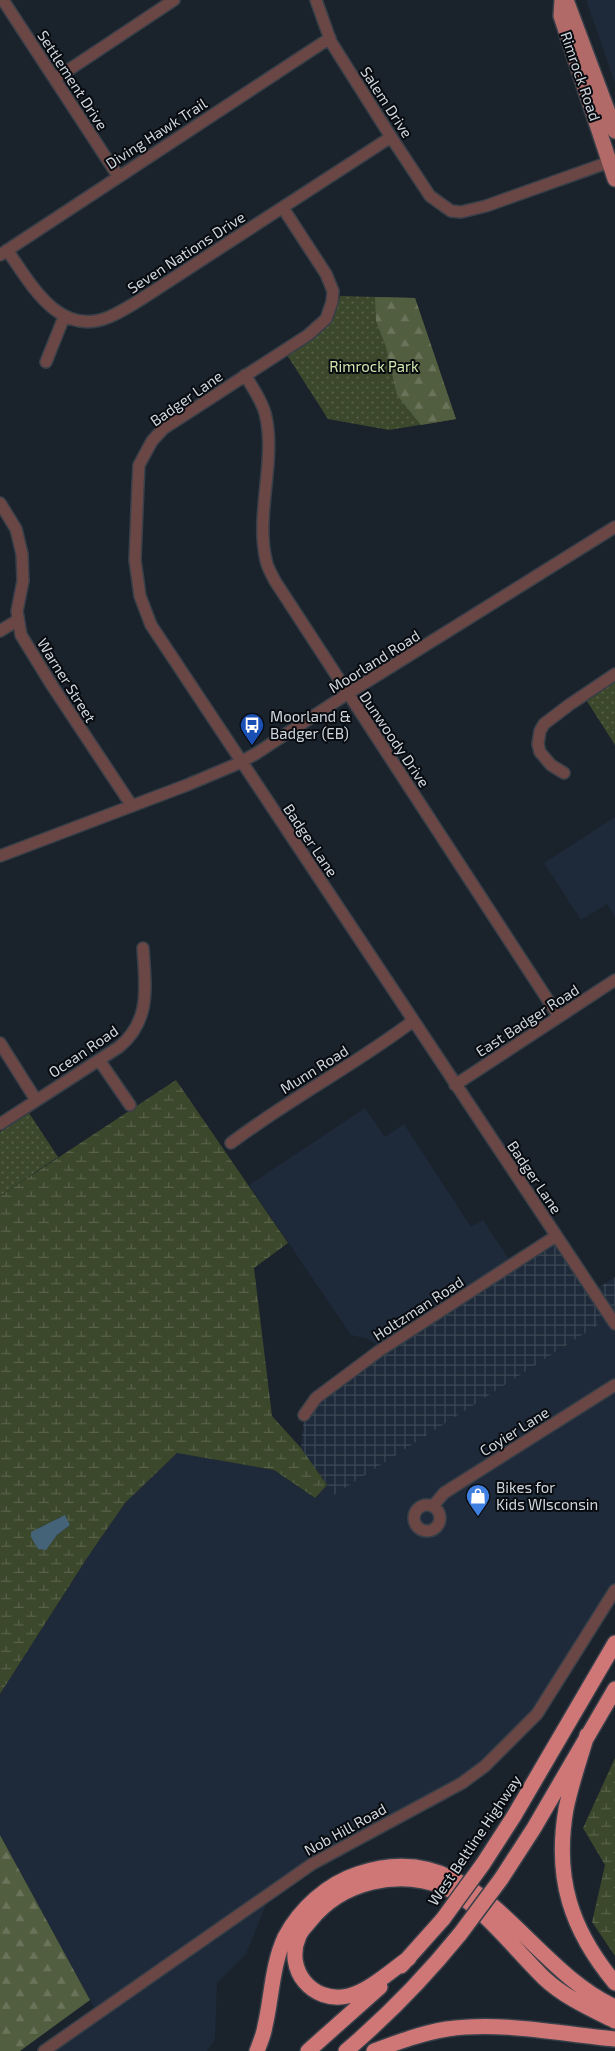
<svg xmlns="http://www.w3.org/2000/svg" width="615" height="2051" viewBox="0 0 615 2051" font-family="'Exo 2',sans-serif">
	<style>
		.built { fill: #1e2a39 }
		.industrial { fill: url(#industrial-grid) }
		.grass { fill: url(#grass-dots) }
		.forest { fill: url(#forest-firs) }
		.wetland { fill: url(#wetland-marsh); fill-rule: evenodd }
		.pitch { fill: #3c482b }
		.water { fill: #446278 }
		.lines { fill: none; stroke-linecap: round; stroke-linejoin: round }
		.minor-casing { stroke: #373f48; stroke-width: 14 }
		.major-casing { stroke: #373f48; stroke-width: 18 }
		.highway-casing { stroke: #373f48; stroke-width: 18 }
		.minor { stroke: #6a4645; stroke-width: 11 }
		.major { stroke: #b26a68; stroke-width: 15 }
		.highway { stroke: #cf7776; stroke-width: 15 }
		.highway-bridge-casing { stroke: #373f48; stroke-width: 18; stroke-linecap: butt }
		.highway-bridge { stroke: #cf7776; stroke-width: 15 }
		.labels { text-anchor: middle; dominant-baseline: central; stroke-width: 4; stroke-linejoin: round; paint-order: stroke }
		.street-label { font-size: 15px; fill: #d1d7de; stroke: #080b0f }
		.park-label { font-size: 15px; fill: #d0e8af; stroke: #080b0f }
		.poi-label { font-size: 15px; fill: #d1d7de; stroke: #080b0f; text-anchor: start }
	</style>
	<defs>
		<pattern id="industrial-grid" width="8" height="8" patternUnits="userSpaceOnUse" patternTransform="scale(1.25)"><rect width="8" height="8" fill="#1e2a39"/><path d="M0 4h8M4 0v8" fill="none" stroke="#3e4855"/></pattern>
		<pattern id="grass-dots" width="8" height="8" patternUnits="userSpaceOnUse" patternTransform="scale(1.25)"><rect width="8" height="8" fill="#3c482b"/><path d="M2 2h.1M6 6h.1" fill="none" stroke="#576249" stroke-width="1.8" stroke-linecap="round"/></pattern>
		<pattern id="forest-firs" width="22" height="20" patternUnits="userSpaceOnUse" patternTransform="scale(1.25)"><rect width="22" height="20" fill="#525e40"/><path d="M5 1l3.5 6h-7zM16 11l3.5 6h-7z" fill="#6a745b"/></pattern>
		<pattern id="wetland-marsh" width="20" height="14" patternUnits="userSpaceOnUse" patternTransform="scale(1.25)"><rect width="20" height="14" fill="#3c482b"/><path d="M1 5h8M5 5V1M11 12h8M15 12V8" fill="none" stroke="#576249"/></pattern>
	</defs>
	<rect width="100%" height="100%" fill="#1a222c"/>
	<!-- built -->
	<path class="built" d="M586,0H615V83Z
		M615,817V917L607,904L581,920L544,863Z
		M365,1108L385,1137L404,1124L471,1227L483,1220L512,1264L383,1349L368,1339L351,1335L249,1185Z
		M610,1317L615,1324V1590L553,1688L485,1766L272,1890L246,1954L217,1983L215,2039L207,2051H44L97,2013L0,1835V1694L87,1558L125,1503L177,1453L274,1470L314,1498L327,1485L334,1495Z"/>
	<!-- industrial -->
	<path class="industrial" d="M556,1236L598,1288L615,1277V1324L610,1317L334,1495L301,1448L304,1415L316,1398Z"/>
	<!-- grass -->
	<path class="grass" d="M340,296L415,298L456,419L389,430L328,419L287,355C313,337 334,330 340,296Z
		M615,674V745L583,695Z
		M29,1113L58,1157L0,1196V1132Z"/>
	<!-- forest -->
	<path class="forest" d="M375,297L415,298L456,419L421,425L397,395L386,347L376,321Z
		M0,1835L90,2000L20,2051H0Z"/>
	<!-- wetland -->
	<path class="wetland" d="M176,1080L288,1243L254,1268L272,1416L301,1448L327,1485L315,1498L274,1470L177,1453L125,1503L87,1558L0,1694V1196ZM60,1517L70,1525L57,1535L47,1547L38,1549L36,1543L40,1527L49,1524Z
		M615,1758V1956L592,1922L605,1865L583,1828Z"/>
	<!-- pitch -->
	<path class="pitch" d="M378,356L387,374L372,382L362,365Z"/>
	<!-- water -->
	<path class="water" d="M65,1515L70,1525L57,1535L46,1550L38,1549L31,1537V1532Z"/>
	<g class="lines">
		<!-- minor casing -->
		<g class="minor-casing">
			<path id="minor" d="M3,0L118,176
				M316,0L331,42L391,137L430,196L451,211L461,212L486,206L615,160
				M55,79L174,0
				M283,208L326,274L333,291L332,302L326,319L308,335L163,429L152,441L139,465L138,484L135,560L140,596L151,625L615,1324
				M7,250C31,284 59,338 109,317C121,312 132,305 143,298L391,137
				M0,255L330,38
				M46,362L64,317
				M245,375C252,387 261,399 265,413C277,458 255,514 266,560C267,567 272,575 275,581L559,1017
				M0,503L16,529L22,554L23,581L17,611L21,635L53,687L132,806
				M0,631L18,620
				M564,773L551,765L540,752L538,744L540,731L544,724L569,705L615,674
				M0,856L187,785L237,764L257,753L347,694L615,527
				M0,1043L36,1100
				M99,1060L130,1105
				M455,1085L615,980
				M0,1124L119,1047C152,1020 145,985 143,948
				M231,1143C289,1099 355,1065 413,1021
				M304,1415L316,1398L379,1351L556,1236
				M414 1518a13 13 0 1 1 26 0a13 13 0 1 1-26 0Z
				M433,1506L444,1493L615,1385
				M44,2051L312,1864L462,1783L485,1766L537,1714L615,1590"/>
		</g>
		<!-- major casing -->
		<g class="major-casing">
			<path id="major" d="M562,0L561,16L615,179
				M566,0L615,131"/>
		</g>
		<!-- highway casing -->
		<g class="highway-casing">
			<path id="highway" d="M587,1735C580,1759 571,1784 566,1809C554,1878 571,1930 615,1983
				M483,1864L514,1816L615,1643
				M501,1879L534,1828L615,1689
				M409,1958C392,1970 368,1992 348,1996C312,2004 284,1969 299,1936C301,1930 307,1925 310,1921C342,1881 398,1869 444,1887C478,1901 517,1952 544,1978C564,1997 591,2009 615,2021
				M401,1966L443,1919
				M257,2051C260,2043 264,2034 265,2026C272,1996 272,1965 285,1937C300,1909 327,1884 358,1874C477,1833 522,1964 615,2007
				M308,2051L380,1987
				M346,2051C387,2016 426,1976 460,1934
				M374,2051C398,2042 422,2033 447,2029C502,2021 560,2034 615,2039"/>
		</g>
		<!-- minor -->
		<use href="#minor" class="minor"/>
		<!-- major -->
		<use href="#major" class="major"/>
		<!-- highway -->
		<use href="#highway" class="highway"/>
		<!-- highway-bridge casing -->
		<g class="highway-bridge-casing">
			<path id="highway-bridge" d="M443,1919L483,1864
				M460,1934L501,1879"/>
		</g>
		<!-- highway-bridge -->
		<use href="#highway-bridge" class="highway-bridge"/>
	</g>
	<!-- icons -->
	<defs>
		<g id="bus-pin" transform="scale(1.25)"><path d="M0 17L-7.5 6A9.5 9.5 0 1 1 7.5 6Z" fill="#1a4fb4" stroke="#080b0f"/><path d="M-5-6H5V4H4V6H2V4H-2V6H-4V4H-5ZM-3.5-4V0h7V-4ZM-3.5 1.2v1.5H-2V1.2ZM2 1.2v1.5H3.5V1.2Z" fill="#fff"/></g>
		<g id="shop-pin" transform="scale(1.25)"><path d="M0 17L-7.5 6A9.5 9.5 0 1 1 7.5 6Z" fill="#3f7fe0" stroke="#080b0f"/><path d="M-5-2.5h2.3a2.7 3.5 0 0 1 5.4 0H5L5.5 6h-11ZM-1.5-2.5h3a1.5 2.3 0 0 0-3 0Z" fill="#fff"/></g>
	</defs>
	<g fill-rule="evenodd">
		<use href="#bus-pin" x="252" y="725"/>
		<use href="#shop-pin" x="478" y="1496"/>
	</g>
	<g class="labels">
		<!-- street labels -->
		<g class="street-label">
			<text transform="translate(581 76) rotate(71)">Rimrock Road</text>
			<text transform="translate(73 80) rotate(57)">Settlement Drive</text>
			<text transform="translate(387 102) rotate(57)">Salem Drive</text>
			<text transform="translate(156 133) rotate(-33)">Diving Hawk Trail</text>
			<text transform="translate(186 252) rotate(-33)">Seven Nations Drive</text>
			<text transform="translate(186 398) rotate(-35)">Badger Lane</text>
			<text transform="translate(374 661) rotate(-32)">Moorland Road</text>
			<text transform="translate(67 680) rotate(58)">Warner Street</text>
			<text transform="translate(395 739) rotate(56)">Dunwoody Drive</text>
			<text transform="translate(311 840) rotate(56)">Badger Lane</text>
			<text transform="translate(527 1020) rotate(-33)">East Badger Road</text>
			<text transform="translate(83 1051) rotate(-34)">Ocean Road</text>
			<text transform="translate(314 1069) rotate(-32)">Munn Road</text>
			<text transform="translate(535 1177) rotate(56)">Badger Lane</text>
			<text transform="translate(418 1308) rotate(-33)">Holtzman Road</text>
			<text transform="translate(514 1431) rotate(-32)">Coyier Lane</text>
			<text transform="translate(345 1829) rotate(-29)">Nob Hill Road</text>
			<text transform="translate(474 1840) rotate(-56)">West Beltline Highway</text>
		</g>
		<!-- park labels -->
		<g class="park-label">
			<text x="374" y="366">Rimrock Park</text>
		</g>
		<!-- poi labels -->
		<g class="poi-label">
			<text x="270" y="716">Moorland &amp;<tspan x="270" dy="17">Badger (EB)</tspan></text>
			<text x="496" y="1487">Bikes for<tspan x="496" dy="17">Kids WIsconsin</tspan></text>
		</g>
	</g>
</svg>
